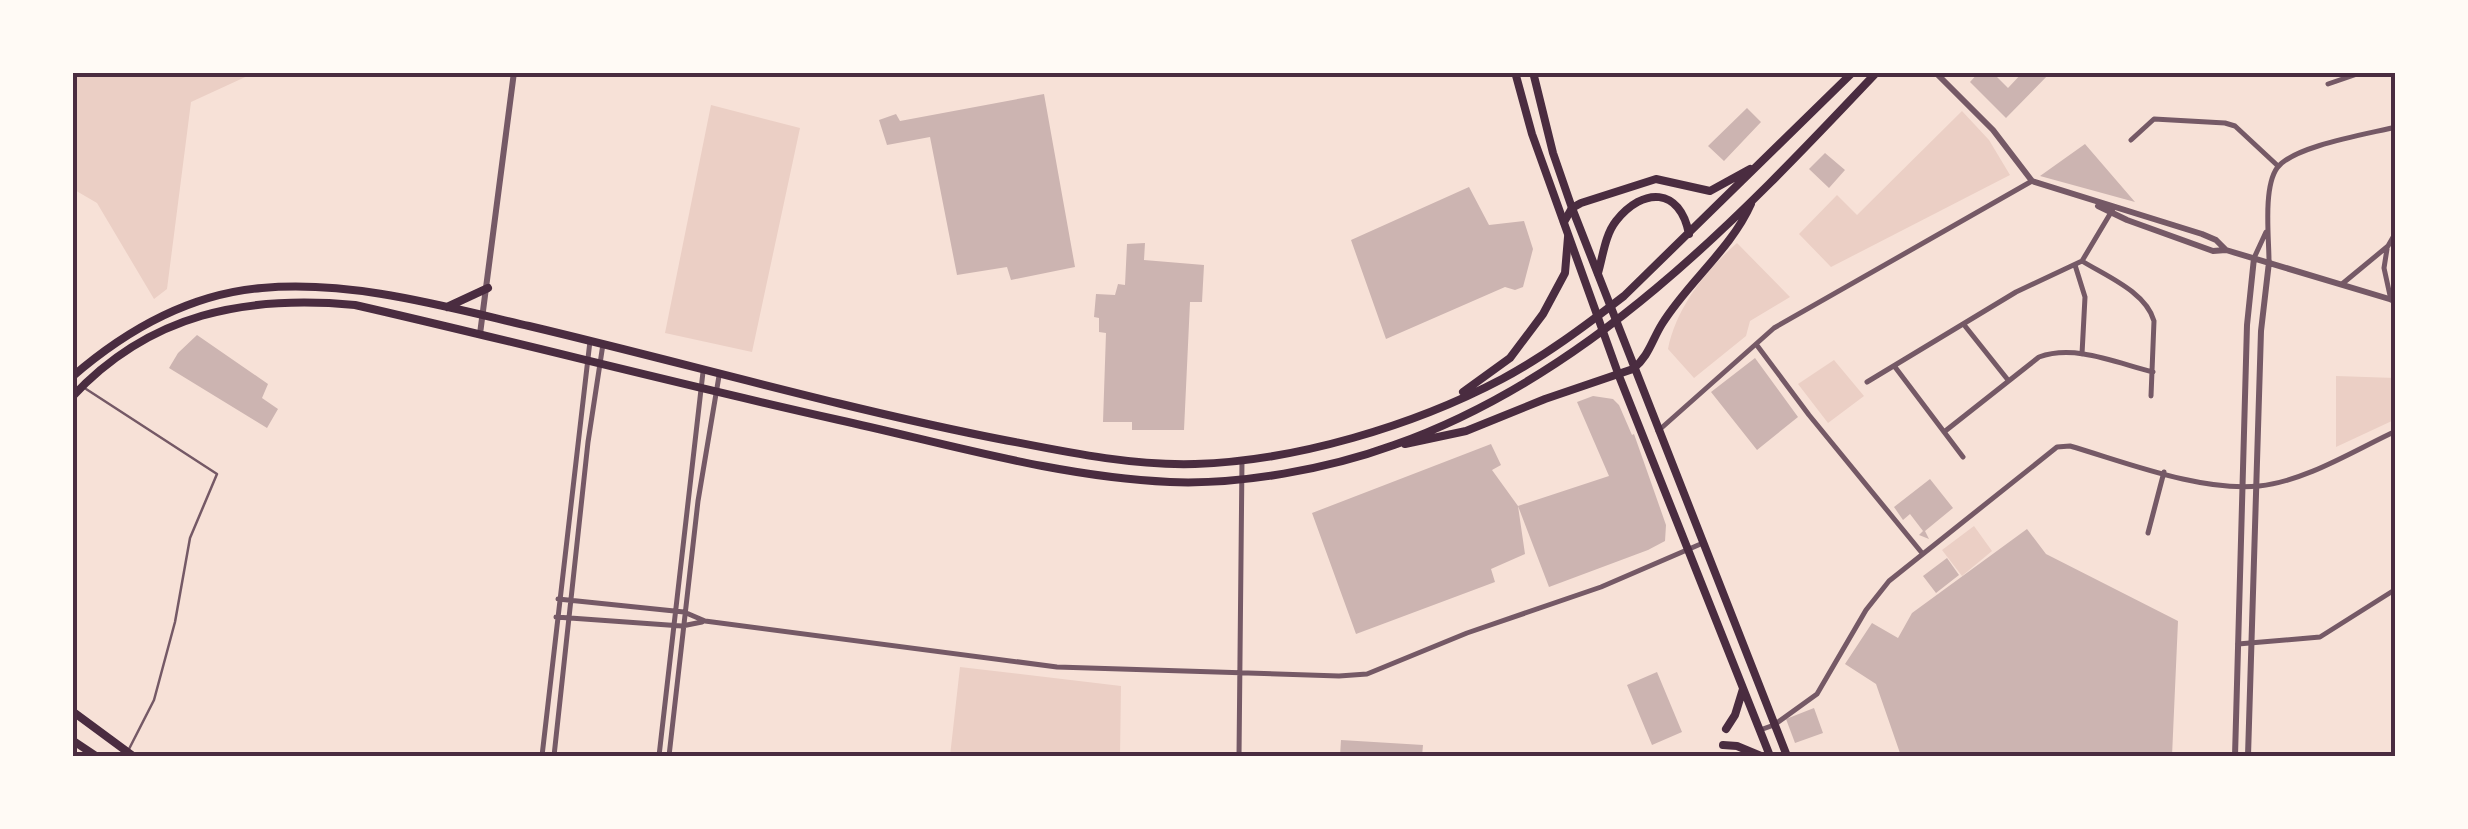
<svg xmlns="http://www.w3.org/2000/svg" width="2468" height="829" viewBox="0 0 2468 829" font-family="Signika,sans-serif">
	<style>
		.green { fill: #ebcfc5 }
		.building { fill: #ccb4b1 }
		.lines { fill: none; stroke-linecap: round; stroke-linejoin: round }
		.service { stroke: #755966; stroke-width: 2.5 }
		.minor { stroke: #755966; stroke-width: 5 }
		.tertiary { stroke: #755966; stroke-width: 6 }
		.secondary { stroke: #4a2c40; stroke-width: 8 }
		.primary { stroke: #4a2c40; stroke-width: 8 }
		.trunk { stroke: #4a2c40; stroke-width: 8 }
		.neatline { fill: none; stroke: #4a2c40; stroke-width: 4 }
	</style>
	<rect width="100%" height="100%" fill="#f7e1d7"/>
	<!-- green -->
	<path class="green" d="M72,73H254L191,102L167,289L154,299L97,203L73,189Z
		M711,105L800,128L752,352L665,333Z
		M1962,111L1989,140L2010,175L1831,267L1799,234L1837,195L1857,215Z
		M1737,243L1790,297L1750,321L1746,336L1694,378L1668,349C1676,308 1706,270 1737,243Z
		M1834,360L1864,396L1828,423L1798,384Z
		M2336,376L2395,378L2394,420L2336,447Z
		M1974,526L1992,551L1962,576L1942,550Z
		M960,667L1121,686L1120,756H950Z"/>
	<!-- building -->
	<path class="building" d="M1979,72H1992L2008,88L2023,72H2051L2006,118L1970,82Z
		M1044,94L1075,267L1011,280L1007,267L957,275L930,137L887,145L879,120L896,114L900,121Z
		M1747,108L1761,122L1724,161L1708,146Z
		M2085,144L2135,202L2040,176Z
		M1825,153L1845,170L1829,188L1809,169Z
		M1469,187L1489,225L1524,221L1533,249L1523,287L1515,290L1505,287L1386,339L1351,240Z
		M1145,243L1144,260L1204,265L1202,302H1190L1184,430H1132V422H1103L1106,333L1099,332V318L1094,317L1096,294L1115,295L1118,284L1125,285L1127,244Z
		M197,335L268,384L262,398L278,409L267,428L169,368L178,353Z
		M1755,358L1798,417L1757,450L1711,392Z
		M1593,396L1613,399L1619,405L1632,435L1634,434L1666,525L1665,541L1648,550L1549,587L1518,506L1525,554L1491,569L1495,582L1356,634L1312,513L1491,444L1501,465L1492,470L1518,506L1609,476L1577,402Z
		M1930,479L1953,508L1925,531L1929,539L1919,535L1923,531L1910,514L1903,520L1894,507Z
		M2027,529L2046,554L2178,621L2172,756H1901L1876,684L1845,664L1872,623L1898,638L1912,613Z
		M1947,558L1959,575L1936,593L1923,576Z
		M1657,672L1682,732L1652,745L1627,685Z
		M1814,708L1823,733L1795,743L1786,719Z
		M1341,740L1423,745L1422,756H1340Z"/>
	<g class="lines">
		<!-- service -->
		<path class="service" d="M83,387L217,474L190,538L175,622L154,700L128,751"/>
		<!-- minor -->
		<path class="minor" d="M2328,84L2363,72
			M2131,140L2154,119L2225,123L2235,126L2278,166
			M2387,249L2384,268L2391,300
			M2254,258L2266,232
			M2082,261C2106,276 2146,292 2154,321L2151,396
			M2269,261C2269,238 2263,188 2277,168C2293,146 2368,134 2396,127
			M2075,265L2085,297L2082,354
			M2342,284L2388,246L2396,232
			M1965,326L2008,380
			M1756,344L1809,415L1922,553
			M1895,367L1963,457
			M1867,382L2016,292L2082,261L2113,209
			M1658,431L1774,328L2032,181
			M1944,432L2039,357C2075,344 2117,363 2153,372
			M2148,533L2164,472
			M558,599L684,612L705,621L1057,667L1339,676L1367,674L1467,633L1601,587L1703,543
			M556,617L682,626L702,622
			M2238,644L2320,637L2396,589
			M1760,730L1774,725L1817,694L1866,610L1889,581L2057,447L2070,446C2125,462 2201,492 2259,486C2306,481 2353,451 2396,431
			M542,756L590,341
			M554,756L588,442L603,344
			M659,756L703,372
			M669,756L698,501L719,376
			M1239,756L1242,460"/>
		<!-- tertiary -->
		<path class="tertiary" d="M1935,72L1993,130L2032,181L2202,234L2216,240L2226,250
			M2098,206L2127,220L2213,251L2226,250L2396,301
			M480,334L514,72
			M2235,756L2247,325L2254,258
			M2248,756L2261,331L2269,262"/>
		<!-- secondary -->
		<path class="secondary" d="M1515,72L1532,134L1619,376L1770,756
			M1533,72L1553,153L1572,208L1787,756
			M1726,729L1735,715L1743,689
			M1723,745L1737,746L1761,756"/>
		<!-- primary -->
		<path class="primary" d="M1564,222L1572,208L1581,203L1656,179L1710,191L1750,169
			M1598,273C1603,256 1605,235 1616,221C1643,187 1680,187 1689,234
			M447,307L488,288
			M72,377C125,331 190,294 262,288C351,280 443,306 529,326C681,362 831,405 984,436C1053,449 1124,466 1195,464C1295,461 1413,426 1502,379C1545,356 1585,326 1624,296L1853,72
			M1463,392L1510,358L1543,314L1565,273L1568,237
			M72,397C150,313 246,295 355,305C517,342 677,384 839,420C948,444 1058,477 1170,482C1241,485 1328,469 1394,445C1590,376 1738,219 1877,72
			M1405,444L1466,431L1545,399L1633,369C1649,356 1652,340 1662,324C1688,282 1731,249 1751,204"/>
		<!-- trunk -->
		<path class="trunk" d="M72,711L133,756
			M72,740L96,756"/>
	</g>
	<!-- border -->
	<rect width="2468" height="829" fill="none" stroke="#fffaf5" stroke-width="150"/>
	<rect x="75" y="75" width="2318" height="679" class="neatline"/>
</svg>
